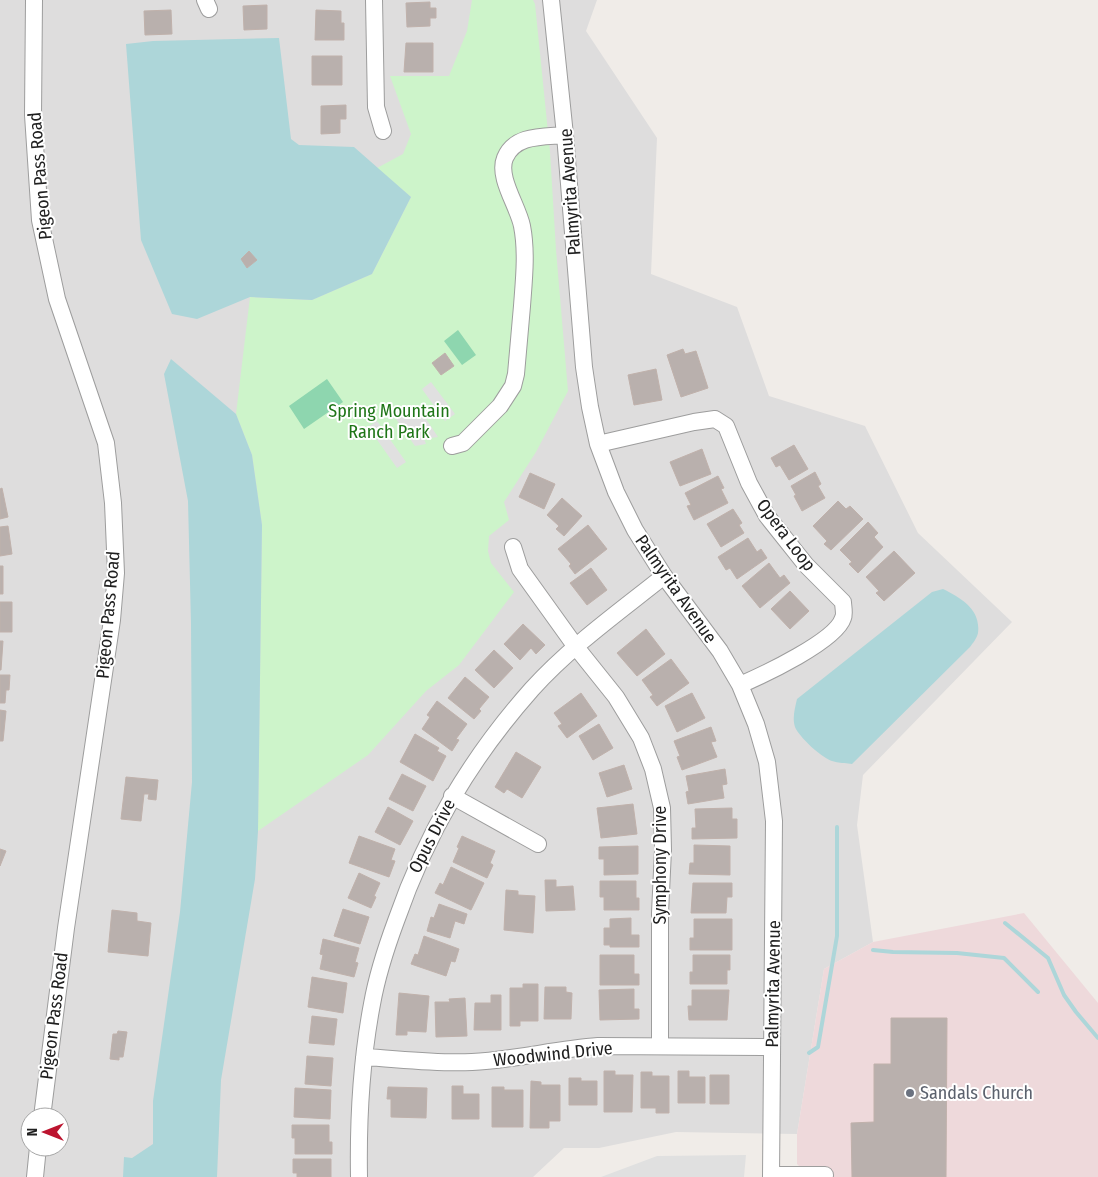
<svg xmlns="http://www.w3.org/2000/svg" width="1098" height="1177" viewBox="0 0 1098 1177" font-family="'Fira Sans Condensed',sans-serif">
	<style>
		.residential { fill: #dedddd; fill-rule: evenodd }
		.commercial { fill: #eed9db }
		.park { fill: #cdf4ca }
		.pitch { fill: #8ed6af }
		.parking { fill: #e0e0e0 }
		.water { fill: #add6d9 }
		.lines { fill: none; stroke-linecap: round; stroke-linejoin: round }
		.stream { stroke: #add6d9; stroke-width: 4 }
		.building { fill: #b9b0ad; stroke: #c0b1ab }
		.minor-casing { stroke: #9d9d9d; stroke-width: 18 }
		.minor { stroke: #fff; stroke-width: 16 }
		.worship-dot { fill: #6b7280; stroke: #fff; stroke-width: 2 }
		.labels { text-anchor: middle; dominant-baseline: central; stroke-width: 4; stroke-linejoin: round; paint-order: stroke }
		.street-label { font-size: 18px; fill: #202020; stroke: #fff }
		.park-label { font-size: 18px; fill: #1e7517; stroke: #fff }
		.worship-label { font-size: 18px; fill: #5b616d; stroke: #fff; text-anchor: start }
	</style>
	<rect width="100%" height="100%" fill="#f0ece8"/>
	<!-- residential -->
	<path class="residential" d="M0,0H597L586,31L657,138L651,274L737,307L769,396L865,426L918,533L1012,622L863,775L857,825L873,942L824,969L797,1134L676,1132L599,1148H564L533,1177H0ZM30,1117H60V1147H30Z"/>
	<!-- commercial -->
	<path class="commercial" d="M1024,913L1098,1003V1177H799V1166L797,1164V1134L824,969L873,942Z"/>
	<!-- park -->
	<path class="park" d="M472,0H533L535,4L550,152L556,250L568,391L536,452L504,502L509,520L489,536L488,551L491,563L514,592L459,665L426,691L368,755L258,831L262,525L252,455L236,414L250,297L312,300L372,274L411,197L377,168L403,154L411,134L390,76H449L467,31Z"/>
	<!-- pitch -->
	<path class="pitch" d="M458,330L476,355L462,365L444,341Z
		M327,379L343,402L304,429L289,406Z"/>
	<!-- parking -->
	<path class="parking" d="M431,382L455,414L445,421L422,389Z
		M420,410L438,437L424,439L426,444L415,446L396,419L410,415L409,412Z
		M377,421L406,462L397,468L368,427Z
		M746,1155L744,1177H601L657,1156Z"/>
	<!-- water -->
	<path class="water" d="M279,38L291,139L299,145L354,147L411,197L372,274L312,300L250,297L197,319L172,314L141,240L126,44L153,41Z
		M171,359L236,414L252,455L262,525L258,831L255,879L221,1080L217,1177H123L124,1157L132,1158L153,1144V1101L180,912L192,782L191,624L188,501L164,374Z
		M943,589C961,598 981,609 978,633C977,638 973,643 970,647L852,764C846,763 838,763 832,761C822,758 799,737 795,727C792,718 795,708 797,699L932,592Z"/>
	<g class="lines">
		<!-- stream -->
		<path class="stream" d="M1005,923L1048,958L1064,995L1076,1012L1098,1038
			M873,950L893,952L957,953L1004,958L1038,992
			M809,1053L818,1047L837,936V827"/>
	</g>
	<!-- building -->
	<path class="building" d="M430,2V8H436V18H430V26L407,27L406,3Z
		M267,5V29L244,30L243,6Z
		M171,10L172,34L145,35L144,11Z
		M316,10L341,11V23H344V40H315Z
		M406,43H433V72H404Z
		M312,56H342V85H312Z
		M346,105V119H340V133L321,134V106Z
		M249,251L257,260L247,268L241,259Z
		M683,349L685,354L696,351L708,388L681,397L667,355Z
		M445,353L454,366L441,375L432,363Z
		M656,369L662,400L634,405L628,375Z
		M794,445L808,469L789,480L780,465L776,467L771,458Z
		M702,449L711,474L680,486L670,462Z
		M815,472L821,484L818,486L825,498L802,511L794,496L796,495L791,486Z
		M530,473L555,484L544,509L519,497Z
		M718,476L724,488L721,489L728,503L694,520L687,506L691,505L685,493Z
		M2,488L8,517L0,519V489Z
		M562,498L582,516L564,536L556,529L559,526L547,515Z
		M838,501L846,509L850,506L863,519L831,550L824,544L827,541L813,526Z
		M733,509L742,523L739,525L744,533L721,547L707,524Z
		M868,522L878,533L874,537L883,547L858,573L849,564L852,562L840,550Z
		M588,525L607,549L575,574L569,566L571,564L558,549Z
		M8,526L12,554L0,556V527Z
		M748,538L757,552L761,549L767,558L737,579L730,568L726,570L718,557Z
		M894,551L915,573L884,601L876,593L879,591L866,577Z
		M769,563L780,578L784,575L790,583L760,608L742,586Z
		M0,566H3V594H0Z
		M591,568L607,590L587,605L570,583Z
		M790,591L809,611L790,629L771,609Z
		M0,602H12V632H0Z
		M523,624L545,645L536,654L531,648L520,660L504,644Z
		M646,629L665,654L637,676L617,653Z
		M0,641H3L1,670H0Z
		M494,650L513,668L494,688L475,670Z
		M671,659L689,683L657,706L650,697L653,695L642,680Z
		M0,675H10L9,690H6L5,703H0Z
		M465,677L489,697L479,709L481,711L474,719L448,698Z
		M581,693L597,716L567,738L558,726L562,724L554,713Z
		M692,693L705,718L677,732L665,706Z
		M437,701L467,724L456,739L459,740L452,751L422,729L430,717L427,715Z
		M0,710L6,711L3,741H0Z
		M599,724L613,748L593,760L579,736Z
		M711,727L716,741L711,742L717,757L682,770L677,757L680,756L674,741Z
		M415,734L439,748L437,751L446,756L433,781L400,762Z
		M516,752L541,767L522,798L507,789L504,793L495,787Z
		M624,765L632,789L607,797L599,773Z
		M725,769L727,784L722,785L724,798L688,804L686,792L689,791L686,776Z
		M402,774L426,786L413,811L389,799Z
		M126,777L158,780L156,800L148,799L149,794H144L141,821L121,819Z
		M633,804L637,834L601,838L597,808Z
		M388,807L413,821L400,845L375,832Z
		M732,808V819H737V838L692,839V828H696L695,809Z
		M359,836L395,849L391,860L395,861L389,877L349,863Z
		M462,836L495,851L490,863L493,865L487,878L453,862L459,848L457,847Z
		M694,845L730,846V875L689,874L690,863H694Z
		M638,846V874L604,875V859H599V847Z
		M0,849L6,851L0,866Z
		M451,867L484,883L471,910L435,893L440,883L443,885Z
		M359,873L380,883L374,896L376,897L371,908L348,898Z
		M545,880H556V887L573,886L575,910L546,911Z
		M600,881H636V898H639V910H604V897H600Z
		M693,883H732V897H727L726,913H691Z
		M506,890L518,891V895L535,896L533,933L504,930Z
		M439,904L467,914L464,924L455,921L450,938L427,931L431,917L434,918Z
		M343,909L369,917L360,944L334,936Z
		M112,910L137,913V921L151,923L148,956L108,952Z
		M631,918V935H639V947H610V945H604V928H610V919Z
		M694,919H732V950H690V938H694Z
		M424,936L459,949L455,962L451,961L446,976L411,964L415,954L418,955Z
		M323,939L359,948L355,962L358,963L354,977L320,969L323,955L320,954Z
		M600,955H634V974H639V985H600Z
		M693,955H730V970H727V984H690V972H693Z
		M312,977L347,983L343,1013L308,1007Z
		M523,984H538V1021H520V1026H510V988H523Z
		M545,987H566V992L572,993L571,1019H544Z
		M634,989V1009H639V1019L600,1020L599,990Z
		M692,990H729L727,1020H689L688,1006H692Z
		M399,993L429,996L426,1032L407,1031V1035H396Z
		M491,995H501V1030H474L475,1003H491Z
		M465,998L467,1036L436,1037L435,1002H450L449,999Z
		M312,1016L337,1019L334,1045L309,1043Z
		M891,1018H947L946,1177H852L851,1123L874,1122V1064H891Z
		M118,1031L127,1032L123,1057H119V1060L110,1059L113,1034H117Z
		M307,1056L333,1058L331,1086L305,1084Z
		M604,1071H615V1075H633L632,1112H604Z
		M678,1071H689V1077H705V1103H678Z
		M641,1072H652V1076H669V1113H656V1108H641Z
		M710,1075H729V1104H710Z
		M569,1078H581V1081H597V1105H569Z
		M531,1081L541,1082V1085H560V1121H549V1128H530Z
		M452,1086H463V1094H479V1119H452Z
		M388,1087L427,1088L426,1118L391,1117V1099H387Z
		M492,1087H504V1090H523V1127H492Z
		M295,1088L331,1090L330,1119L294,1117Z
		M292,1125H329V1142H332V1154H295V1138H292Z
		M293,1159H331V1177H297V1173H293Z"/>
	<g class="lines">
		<!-- minor casing -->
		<g class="minor-casing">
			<path id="minor" d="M34,0L33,115L40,220L57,299L106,443L113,503L116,573L112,620L66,928L42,1117
				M205,0L209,9
				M374,0L376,107L383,131
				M551,0L565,135L584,367L590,407L598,444L616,492L635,530L664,576L720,651L740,685L756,724L767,762L774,821L771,1177
				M598,444L694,422L715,419L726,426L749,483L767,516L806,565L843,602C843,606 845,614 843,618C836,641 763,675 740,685
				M452,446L463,443L500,406L513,386L516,374C518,351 520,328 522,306C524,279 527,252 522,226C518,206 497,177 505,158C515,134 544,137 565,135
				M513,547L520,569L576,647L616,697L641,738L653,769L662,808L663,850L660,913V1046
				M452,796L538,844
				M364,1057C399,1059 436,1064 472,1062C514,1060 556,1049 598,1046L772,1047
				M771,1175H825
				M35,1177L38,1147
				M359,1177C358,1119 361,1062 372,1004C377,976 386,948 396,921C427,832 470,759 532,689C571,646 619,612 664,576"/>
		</g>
		<!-- minor -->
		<use href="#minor" class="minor"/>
	</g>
	<!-- markers -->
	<circle class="worship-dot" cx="910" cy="1093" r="5"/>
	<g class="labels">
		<!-- street labels -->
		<g class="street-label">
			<text transform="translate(40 176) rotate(-95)">Pigeon Pass Road</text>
			<text transform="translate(570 192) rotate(-94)">Palmyrita Avenue</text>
			<text transform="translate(786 535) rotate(53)">Opera Loop</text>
			<text transform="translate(676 589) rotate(55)">Palmyrita Avenue</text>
			<text transform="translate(108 615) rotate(-85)">Pigeon Pass Road</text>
			<text transform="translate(432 836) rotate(-63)">Opus Drive</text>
			<text transform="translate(660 865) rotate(-90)">Symphony Drive</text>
			<text transform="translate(773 984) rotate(-89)">Palmyrita Avenue</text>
			<text transform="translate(54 1016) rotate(-83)">Pigeon Pass Road</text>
			<text transform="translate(553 1054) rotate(-6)">Woodwind Drive</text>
		</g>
		<!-- park labels -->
		<g class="park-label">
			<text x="389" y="411">Spring Mountain<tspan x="389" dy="21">Ranch Park</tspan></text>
		</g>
		<!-- worship labels -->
		<g class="worship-label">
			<text x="920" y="1093">Sandals Church</text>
		</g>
	</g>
	<!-- north arrow -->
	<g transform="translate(45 1132) rotate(270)"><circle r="24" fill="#ffffff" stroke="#a6a6a6"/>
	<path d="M0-4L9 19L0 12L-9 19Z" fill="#bc142f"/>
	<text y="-8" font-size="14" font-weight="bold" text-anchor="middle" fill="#202020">N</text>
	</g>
</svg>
